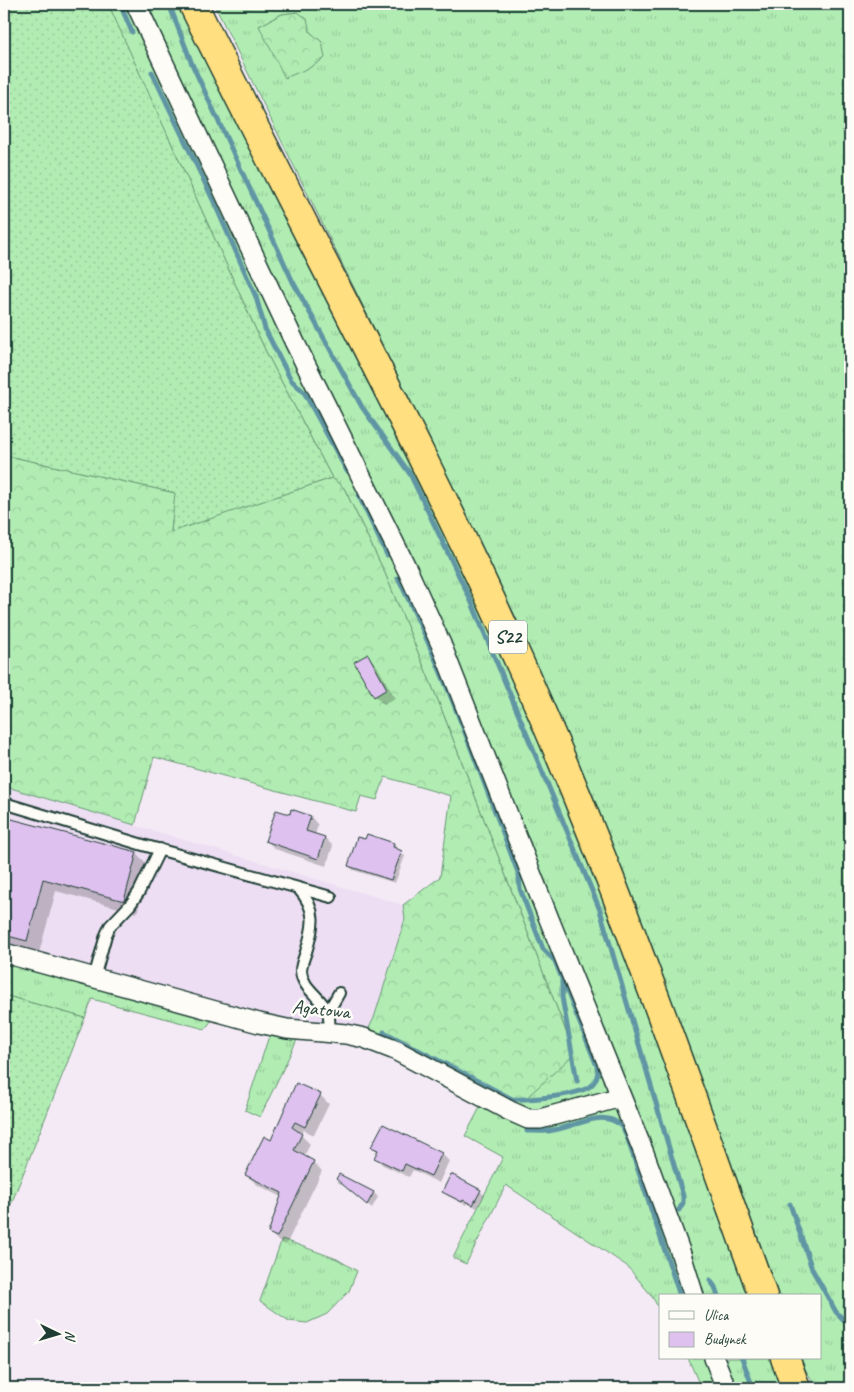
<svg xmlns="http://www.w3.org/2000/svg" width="854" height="1392" viewBox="0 0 854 1392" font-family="Caveat,sans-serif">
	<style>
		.built { fill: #eddef3 }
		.grass { fill: url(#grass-tufts); stroke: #689574; fill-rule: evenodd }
		.forest { fill: url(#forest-crowns); stroke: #689574 }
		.garden { fill: url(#garden-dots); stroke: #689574 }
		.shadow { fill: #0003 }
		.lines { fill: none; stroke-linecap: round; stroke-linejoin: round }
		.stream { stroke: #6196a4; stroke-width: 5 }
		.building { fill: #dec1ef; stroke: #1f3d34 }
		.service-casing { stroke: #1f3d34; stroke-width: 14 }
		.minor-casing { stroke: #1f3d34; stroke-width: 22 }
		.trunk-casing { stroke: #1f3d34; stroke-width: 31 }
		.service { stroke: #fdfcf7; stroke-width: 10 }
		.minor { stroke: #fdfcf7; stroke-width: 19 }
		.trunk { stroke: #ffdf80; stroke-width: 28 }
		.labels { text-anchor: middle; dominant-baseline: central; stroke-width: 5; stroke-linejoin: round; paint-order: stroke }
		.shield { fill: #fdfcf7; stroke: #62766e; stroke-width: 1 }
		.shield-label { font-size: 19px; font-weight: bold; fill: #1f3d34 }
		.street-label { font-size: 20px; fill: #1f3d34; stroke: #fdfcf7 }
	</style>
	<defs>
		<pattern id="grass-tufts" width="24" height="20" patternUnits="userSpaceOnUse" patternTransform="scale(1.25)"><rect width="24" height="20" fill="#b1edb3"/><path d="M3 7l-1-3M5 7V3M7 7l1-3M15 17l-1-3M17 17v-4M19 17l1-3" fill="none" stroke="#98cc9b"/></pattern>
		<pattern id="forest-crowns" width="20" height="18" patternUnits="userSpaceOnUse" patternTransform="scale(1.25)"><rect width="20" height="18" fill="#b1edb3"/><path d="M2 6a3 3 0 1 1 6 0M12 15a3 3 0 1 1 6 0" fill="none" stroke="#98cc9b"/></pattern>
		<pattern id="garden-dots" width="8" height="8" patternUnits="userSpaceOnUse" patternTransform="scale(1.25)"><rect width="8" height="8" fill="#b1edb3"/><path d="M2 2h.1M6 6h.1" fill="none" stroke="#98cc9b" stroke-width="1.8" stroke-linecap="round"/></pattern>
	</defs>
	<rect width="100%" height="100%" fill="#f4eaf5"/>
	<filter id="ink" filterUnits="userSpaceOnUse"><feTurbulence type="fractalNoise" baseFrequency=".02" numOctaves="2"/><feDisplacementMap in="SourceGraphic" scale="10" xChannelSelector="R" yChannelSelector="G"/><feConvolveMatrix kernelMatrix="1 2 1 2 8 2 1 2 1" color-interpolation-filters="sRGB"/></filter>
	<g filter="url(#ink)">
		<!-- built -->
		<path class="built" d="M4,786L403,905L405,919L374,1018L364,1038L323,1031L4,953Z"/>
		<!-- grass -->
		<path class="grass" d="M88,4H179C283,219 401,428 499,646C594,858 669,1078 748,1296H660V1310L651,1295L627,1266L506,1185L466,1264L453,1258L503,1157L465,1136L485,1098L525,1099L570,1042L439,703L384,571L344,488L332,478L266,352L111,11Z
			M214,4H850V1388H817L805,1369L801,1358H820V1296H779L648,936L594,803L478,539ZM298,12L310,32L322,42L259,26L282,14Z
			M4,953L300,1030L297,1040L260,1117L245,1110L269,1036L212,1020L205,1029L92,999L85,1018L4,995Z
			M282,1239L337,1259L357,1271L349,1291L327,1314L307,1323L289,1321L260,1301Z
			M688,1358H771L782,1388H701Z"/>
		<!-- forest -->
		<path class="forest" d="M298,12L307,19L310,32L322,42L325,58L311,67L285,78L259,26L282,14Z
			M4,455L176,493L171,531L332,478L344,488L384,571L439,703L570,1042L572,1056L525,1099H512L506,1109L364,1038L374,1018L405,919L403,905L440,877L451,796L385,777L377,800L361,796L356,812L154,757L135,825L4,786Z"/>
		<!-- garden -->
		<path class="garden" d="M4,4H88L111,10L266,352L332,478L171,532L175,493L4,455Z
			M4,995L85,1018L4,1222Z"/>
		<!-- shadow -->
		<path class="shadow" d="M367,656L376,664L395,698L384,705L375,696L356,662Z
			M290,816L311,817L318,825L315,835L325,838L333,846L326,866L275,849L267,841Z
			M4,818L137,854L150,867L137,913L56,891L39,953L4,944Z
			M367,836L394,844L398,848L397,850L405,856L395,883L353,870L349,866L366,841Z
			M320,1095L329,1104L314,1135L304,1130L301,1135L310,1144L304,1157L313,1162L322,1171L286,1245L279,1242L270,1233L282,1197L256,1184L247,1175L272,1141Z
			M383,1126L442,1154L449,1161L439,1183L413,1170L409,1177L383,1165L376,1158L378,1152L373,1147Z
			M340,1176L374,1193L378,1197L372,1208L342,1183Z
			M480,1191L484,1195L477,1208L467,1203L466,1205L448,1196L444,1192Z"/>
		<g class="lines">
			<!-- stream -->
			<path class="stream" d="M120,4L132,32
				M169,4L192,64L293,282L362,407L410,474L472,603L600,910L683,1196V1203L679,1210
				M152,72L214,202L256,297L265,329L291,380L304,392L347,471
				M359,496L387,555
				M562,980V997L577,1081
				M384,1032L512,1099C529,1100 575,1096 589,1087C596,1082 599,1074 597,1066L555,961L543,949L520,889L519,875C481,776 446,674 398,578
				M527,1131C536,1131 545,1132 554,1130C575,1127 603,1108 621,1126C627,1132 629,1144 632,1152L680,1296
				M790,1204L812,1269L836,1312L848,1324L850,1333
				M710,1280L715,1287L718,1296
				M742,1358L753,1388
				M709,1386L710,1388"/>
		</g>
		<!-- building -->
		<path class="building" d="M368,654L387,689L374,697L354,662Z
			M291,809L311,816L306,831L325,837L318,859L265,841L276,810L290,814Z
			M4,817L137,852L124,901L43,879L27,941L4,935Z
			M367,834L394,843L393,847L402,851L391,880L348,866L357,837L365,839Z
			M296,1083L321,1094L305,1127L295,1122L292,1127L302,1134L294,1150L314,1161L277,1237L268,1233L282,1193L245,1175L264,1136L271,1140Z
			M383,1124L442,1153L431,1176L405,1164L402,1171L374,1158L378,1150L371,1147Z
			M339,1174L374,1192L367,1205L336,1179Z
			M451,1174L481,1190L473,1205L463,1200L462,1202L442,1192Z"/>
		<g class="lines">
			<!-- service casing -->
			<g class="service-casing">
				<path id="service" d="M4,803L143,845L331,897
					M298,888C318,910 314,926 306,952C304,958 301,964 301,971C302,989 323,998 328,1013C330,1018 329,1026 330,1032
					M94,978L106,935L110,926L130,905L139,892L160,849
					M328,1012L339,993"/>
			</g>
			<!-- minor casing -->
			<g class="minor-casing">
				<path id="minor" d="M136,4L295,343L408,571L441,644L549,919L644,1153L680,1251L694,1296
					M4,953L259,1023L287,1029L346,1034L364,1038L395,1050L510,1111L528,1119H540L621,1097
					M714,1358L726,1388"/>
			</g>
			<!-- trunk casing -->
			<g class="trunk-casing">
				<path id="trunk" d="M193,4C300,223 418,437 518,659C612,867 686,1082 763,1296
					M785,1358L796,1388"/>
			</g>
			<!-- service -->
			<use href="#service" class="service"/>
			<!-- minor -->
			<use href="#minor" class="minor"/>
			<!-- trunk -->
			<use href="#trunk" class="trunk"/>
		</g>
	</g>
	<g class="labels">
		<!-- shield labels -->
		<rect class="shield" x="489" y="620.5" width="38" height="33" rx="4"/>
		<g class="shield-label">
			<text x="508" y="637">S22</text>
		</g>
		<!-- street labels -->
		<g class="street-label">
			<text transform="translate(321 1009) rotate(6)">Agatowa</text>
		</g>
	</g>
	<!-- margin -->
	<rect width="854" height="1392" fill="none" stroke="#fdfcf7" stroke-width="20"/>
	<rect x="10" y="10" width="834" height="1372" fill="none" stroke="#1f3d34" stroke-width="2" filter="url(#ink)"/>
	<!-- legend -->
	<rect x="659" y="1294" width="162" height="65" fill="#fdfcf7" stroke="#a4b0a9"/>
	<rect x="669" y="1311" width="25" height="8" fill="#fdfcf7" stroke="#a4b0a9"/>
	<text x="704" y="1320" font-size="15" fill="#1f3d34">Ulica</text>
	<rect x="669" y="1332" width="25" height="15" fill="#dec1ef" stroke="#a4b0a9"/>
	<text x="704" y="1344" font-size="15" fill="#1f3d34">Budynek</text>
	<!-- north arrow -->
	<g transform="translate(58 1334) rotate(95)" stroke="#fdfcf7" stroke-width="4" paint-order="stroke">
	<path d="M0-4L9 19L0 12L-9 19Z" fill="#1f3d34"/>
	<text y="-8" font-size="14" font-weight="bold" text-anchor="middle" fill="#1f3d34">N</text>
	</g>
</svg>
